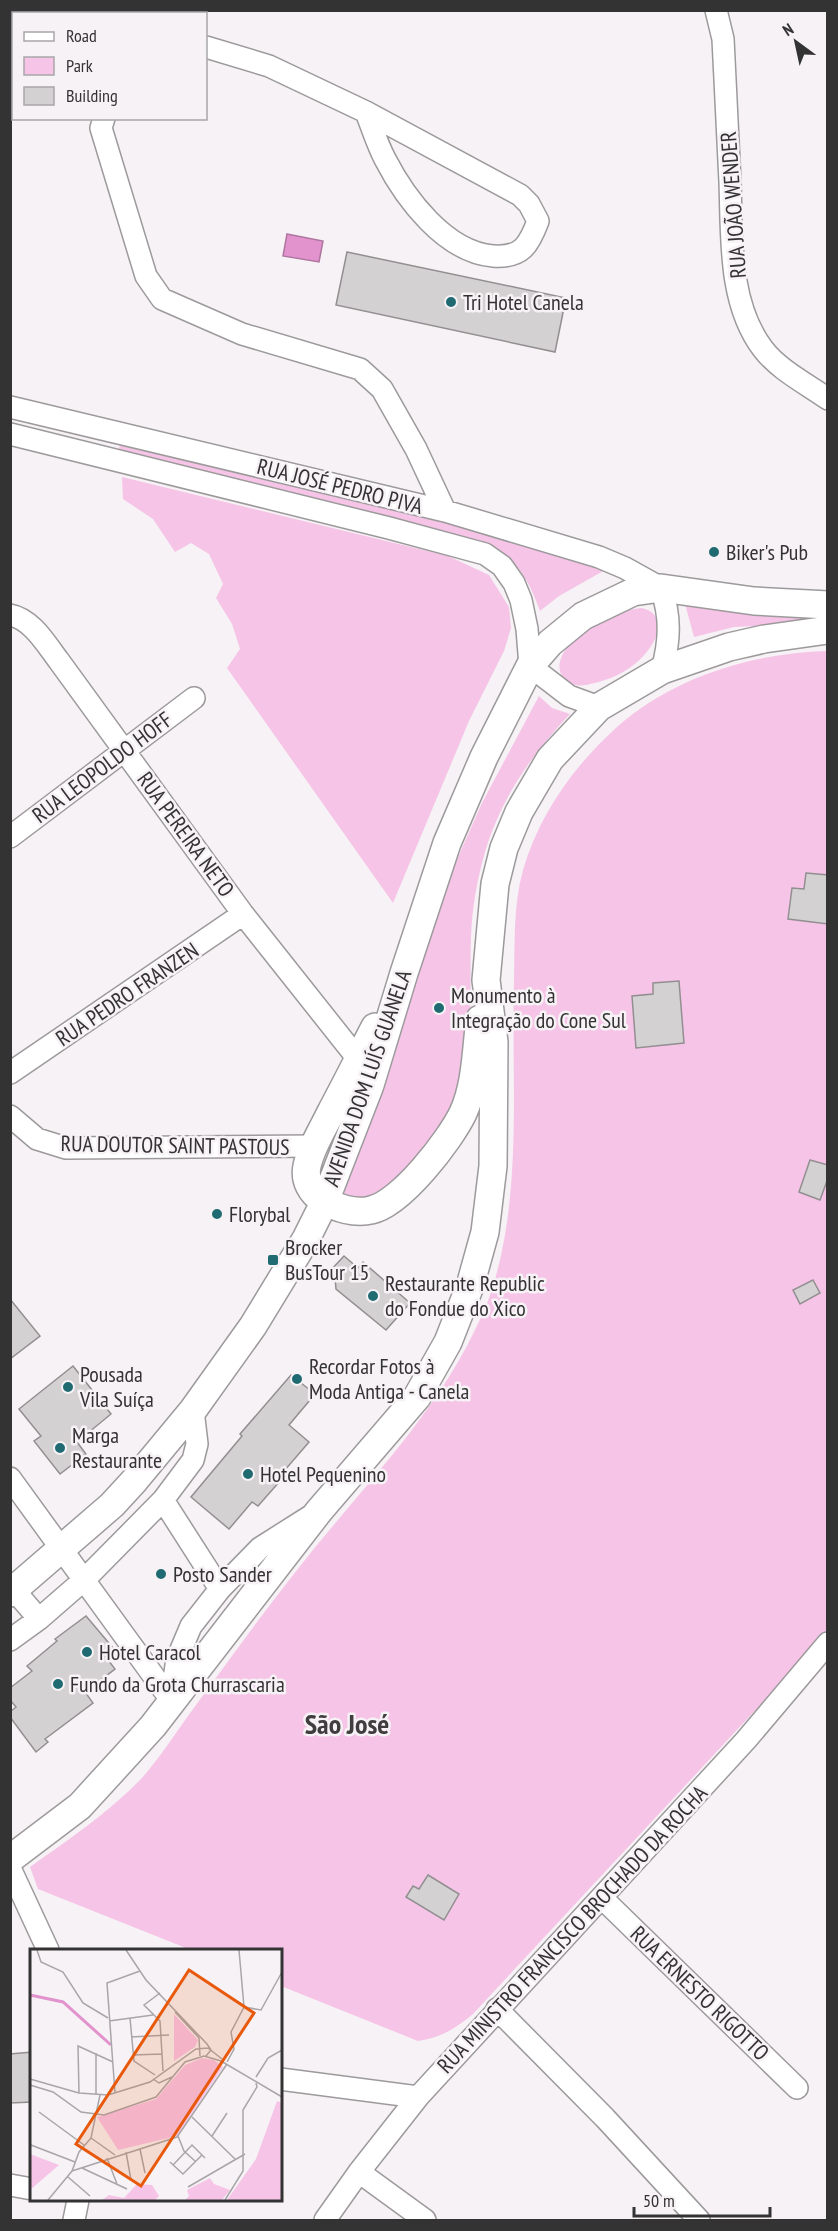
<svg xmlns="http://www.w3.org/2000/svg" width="838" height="2231" viewBox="0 0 838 2231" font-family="'PT Sans Narrow',sans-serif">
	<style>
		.green { fill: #f6c4e7 }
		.water { fill: #e293cd; stroke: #ae769f; stroke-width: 1.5 }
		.building { fill: #d4d1d3; stroke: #928f91; stroke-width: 1.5 }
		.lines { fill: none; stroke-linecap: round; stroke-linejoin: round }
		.minor-casing { stroke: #9d9a9c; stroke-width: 24 }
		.major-casing { stroke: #9d9a9c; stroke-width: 30 }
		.minor { stroke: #fff; stroke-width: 21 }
		.major { stroke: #fff; stroke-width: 27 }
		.poi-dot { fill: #206b72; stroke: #f6f2f5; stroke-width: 2 }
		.labels { text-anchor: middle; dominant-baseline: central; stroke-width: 5; stroke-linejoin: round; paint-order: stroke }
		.street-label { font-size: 22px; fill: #343334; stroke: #f6f2f5 }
		.poi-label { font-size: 22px; fill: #343334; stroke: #f6f2f5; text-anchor: start }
		.district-label { font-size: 28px; font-weight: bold; fill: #403d3f; stroke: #f6f2f5 }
		.inset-river { fill: none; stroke: #e293cd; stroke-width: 3 }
		.inset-road { fill: none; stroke: #a8a6a8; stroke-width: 1.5 }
		.view { fill: #e8590c; fill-opacity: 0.15; stroke: #e8590c; stroke-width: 3 }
		.inset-edge { fill: none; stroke: #343334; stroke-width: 3 }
	</style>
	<rect width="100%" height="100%" fill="#f6f2f5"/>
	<!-- green -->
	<path class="green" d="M120,445L181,457L439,521L605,570L559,596L540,611C527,576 516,558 482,541L118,452Z
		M122,477L448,556L489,575L509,607L511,628L504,651L469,721L393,903L227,668L240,649L232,624L216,598L223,584L209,554L191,543L175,552L153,519L123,499Z
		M684,600L810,615L827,622L734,627L694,637Z
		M641,608C653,610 658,617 659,629C650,658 624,676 595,683C586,685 577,688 568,682C545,665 574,637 589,627C604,617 623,610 641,608Z
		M827,651V1633L473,2014C456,2028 441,2038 418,2041L281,1986L280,1950H191L38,1889L30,1867C68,1840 108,1813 141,1779C158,1760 173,1737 188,1716C224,1667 259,1618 297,1570C358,1492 431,1421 475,1330C479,1321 485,1311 488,1301C524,1201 511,1085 514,980C515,944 513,906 523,870C540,813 573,767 617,727C673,677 753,653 827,651Z
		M539,696L552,708L570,714C532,754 501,798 485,852C477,880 472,908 471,937C469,984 475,1035 460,1081C449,1116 429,1147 403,1173C393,1182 377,1199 363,1201C356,1202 347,1199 340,1198L374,1114L408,1000L447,882L482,803Z"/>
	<!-- water -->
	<path class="water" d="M287,234L323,241L319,262L283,256Z"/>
	<!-- building -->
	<path class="building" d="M347,252L566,298L555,352L336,305Z
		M806,873L828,875V924L788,919L792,888L804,889Z
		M679,981L684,1043L636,1048L632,996L653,994V983Z
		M810,1160L828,1165V1178L820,1200L799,1192Z
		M344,1256L358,1268L363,1262L410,1303L386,1330L336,1289L335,1277L329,1272Z
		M813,1280L820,1293L800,1304L793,1290Z
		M10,1299L40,1336L10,1359Z
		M73,1366L111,1414L77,1442L86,1454L60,1474L34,1441L41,1436L19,1409Z
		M291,1375L315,1394L289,1425L309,1442L278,1478L281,1480L258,1506L252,1502L229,1529L191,1497L242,1436L240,1434Z
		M86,1616L113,1648L105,1656L115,1669L85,1692L93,1703L45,1739L48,1742L36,1752L10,1717V1712L16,1707L10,1700V1688L32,1671L27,1666L57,1641L55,1639Z
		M428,1875L459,1894L444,1920L406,1897L413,1886L419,1889Z
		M32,2052V2102L10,2103V2054Z"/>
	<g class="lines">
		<!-- minor casing -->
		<g class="minor-casing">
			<path id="minor" d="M716,10L723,39L724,59C726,100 728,141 730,182C732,237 728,303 763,349C779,370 807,384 828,399
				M206,47L269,66L366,112L520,195L529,204L538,221C529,245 522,258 493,256C445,252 405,198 385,159C377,144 372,127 366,112
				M104,118L101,128L146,276L162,299L242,334L360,369L382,389L416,449L445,511
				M10,407L445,511L599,557L625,568L661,588C671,617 670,640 662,670
				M10,434L389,528L485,554L502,566L514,583L521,600L527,629L530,666L569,696L599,707
				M10,615C32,619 46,644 59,661L243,914L358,1059
				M10,837L194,698
				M10,1073L243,914
				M10,1116L37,1139L66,1148L314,1146
				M10,1478L171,1700
				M163,1500L220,1589
				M14,1590L39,1619L85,1579L163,1500L193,1460L197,1444L193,1410
				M10,1640L39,1619
				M171,1700L177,1659L191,1626L220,1589L260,1548L309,1517
				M10,1868L48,1950
				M602,1898L797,2088
				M497,2009L605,2118L699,2220
				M280,2079L418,2097
				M359,2172L425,2220
				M10,2185L32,2189
				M74,2220L78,2200
				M325,2220L359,2172L418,2097L746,1740L828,1643"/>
		</g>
		<!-- major casing -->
		<g class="major-casing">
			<path id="major" d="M375,1027C360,1056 346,1084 331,1112C323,1129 311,1147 307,1166C304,1180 311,1193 323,1200C336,1208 355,1214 371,1210C401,1204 450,1140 463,1113C476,1085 476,1050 480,1019
				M10,1593L112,1505L135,1480L193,1410L253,1326L306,1239L325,1201L370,1085L404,973L447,843L484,757L530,666L550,643L583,616L633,592L661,588L754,601L828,605
				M10,1859L80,1806L153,1726L319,1511L417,1397L448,1342L470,1286L485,1232L493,1166L494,1042L486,980L495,884L504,848L519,812L550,759L599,707L662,670L729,647L764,639L828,630"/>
		</g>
		<!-- minor -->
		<use href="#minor" class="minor"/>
		<!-- major -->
		<use href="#major" class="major"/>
	</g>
	<!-- markers -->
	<g class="poi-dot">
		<circle cx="451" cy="302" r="6"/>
		<circle cx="714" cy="552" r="6"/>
		<circle cx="439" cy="1008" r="6"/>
		<circle cx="217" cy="1214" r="6"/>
		<rect x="267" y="1254" width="12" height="12" rx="3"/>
		<circle cx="373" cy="1296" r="6"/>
		<circle cx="297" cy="1379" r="6"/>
		<circle cx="68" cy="1387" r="6"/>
		<circle cx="60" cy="1448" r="6"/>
		<circle cx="248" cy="1474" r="6"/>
		<circle cx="161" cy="1574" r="6"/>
		<circle cx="87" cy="1652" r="6"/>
		<circle cx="58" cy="1684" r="6"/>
	</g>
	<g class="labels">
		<!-- street labels -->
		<g class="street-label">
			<text transform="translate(733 205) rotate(-94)">RUA JOÃO WENDER</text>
			<text transform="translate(340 486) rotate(14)">RUA JOSÉ PEDRO PIVA</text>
			<text transform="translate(102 767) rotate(-37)">RUA LEOPOLDO HOFF</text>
			<text transform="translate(186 834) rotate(54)">RUA PEREIRA NETO</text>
			<text transform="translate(127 994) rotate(-34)">RUA PEDRO FRANZEN</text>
			<text transform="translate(367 1078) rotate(-71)">AVENIDA DOM LUÍS GUANELA</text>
			<text transform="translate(175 1145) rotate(1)">RUA DOUTOR SAINT PASTOUS</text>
			<text transform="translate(572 1929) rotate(-47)">RUA MINISTRO FRANCISCO BROCHADO DA ROCHA</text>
			<text transform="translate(700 1993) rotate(44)">RUA ERNESTO RIGOTTO</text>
		</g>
		<!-- poi labels -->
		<g class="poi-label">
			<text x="463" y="302">Tri Hotel Canela</text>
			<text x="726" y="552">Biker's Pub</text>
			<text x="451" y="995">Monumento à<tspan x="451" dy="25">Integração do Cone Sul</tspan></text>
			<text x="229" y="1214">Florybal</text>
			<text x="285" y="1247">Brocker<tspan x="285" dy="25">BusTour 15</tspan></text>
			<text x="385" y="1283">Restaurante Republic<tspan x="385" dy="25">do Fondue do Xico</tspan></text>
			<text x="309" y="1366">Recordar Fotos à<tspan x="309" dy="25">Moda Antiga - Canela</tspan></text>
			<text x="80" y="1374">Pousada<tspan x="80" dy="25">Vila Suíça</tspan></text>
			<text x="72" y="1435">Marga<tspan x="72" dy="25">Restaurante</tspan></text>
			<text x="260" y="1474">Hotel Pequenino</text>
			<text x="173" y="1574">Posto Sander</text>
			<text x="99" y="1652">Hotel Caracol</text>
			<text x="70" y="1684">Fundo da Grota Churrascaria</text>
		</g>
		<!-- district labels -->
		<g class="district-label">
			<text x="347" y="1723">São José</text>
		</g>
	</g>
	<!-- overview -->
	<g transform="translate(30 1949)">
		<rect width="252" height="252" fill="#f6f2f5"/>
		<path d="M144,65L168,91L165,98L144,112ZM172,109L184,111L193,118L147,187L88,201L67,168L126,150L155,116ZM247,152L252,154V251H197L226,210ZM0,205L29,216L0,241ZM180,229L184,235L200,241L192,251H155L159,247L157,241ZM107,235L122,236L129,247L125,251H72L79,246L94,249Z" fill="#f6c4e7"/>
		<path class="inset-river" d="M0,46L33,53L81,96"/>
		<path class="inset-road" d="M7,1L11,13L33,23L53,54L78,69M96,1L116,31L177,95L181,101L176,107M130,44L114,56L130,72L133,122M214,58L231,61L252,23M145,63L169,89L170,107M100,69L104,112L125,126M79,72L123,66M101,88L139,86M66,104V145M103,106L132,105M197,113L204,100L201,83L214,58L209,1M226,128L238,109L252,101M0,130L49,144L78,146L120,133L166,100L178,99L192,110M123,130L129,134L142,128M0,136L23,143L51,163L74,166L126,148L155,113L174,107L191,112L252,148M49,144L48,97L83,113M85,144L77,34L110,22M9,163L54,196M162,168L206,211M148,187L154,202L165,212M182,187L197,164M61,189L85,206M1,196L45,213M110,200L115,224M96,203L101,231M77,209L87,235M140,213L153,225L172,206M143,216L162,196L175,209M52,219L97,240M42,222L147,188L197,115M38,228L60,247M158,238L215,205M18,251L42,222L49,203L61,189L70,146M195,251L213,222V161L227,138L226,134"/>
		<path class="view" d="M159,21L224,64L111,237L46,195Z"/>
		<rect width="252" height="252" class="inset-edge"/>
	</g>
	<!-- border -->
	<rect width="838" height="2231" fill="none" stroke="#343334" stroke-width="24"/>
	<!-- legend -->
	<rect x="12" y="12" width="195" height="108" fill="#f6f2f5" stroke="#a8a6a8" stroke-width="1.5"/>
	<rect x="24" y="32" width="30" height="9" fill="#ffffff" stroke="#a8a6a8" stroke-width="1.5"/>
	<text x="66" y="42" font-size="18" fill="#343334">Road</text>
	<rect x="24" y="57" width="30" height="18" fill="#f6c4e7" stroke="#a8a6a8" stroke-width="1.5"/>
	<text x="66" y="72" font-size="18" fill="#343334">Park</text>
	<rect x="24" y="87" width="30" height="18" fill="#d4d1d3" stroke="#a8a6a8" stroke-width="1.5"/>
	<text x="66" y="102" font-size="18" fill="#343334">Building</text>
	<!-- north arrow -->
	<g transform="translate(796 42) rotate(327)" stroke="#f6f2f5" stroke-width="4.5" paint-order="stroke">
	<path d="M0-4.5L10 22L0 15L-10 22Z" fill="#343334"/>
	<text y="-9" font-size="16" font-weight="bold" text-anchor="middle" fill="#343334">N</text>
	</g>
	<!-- scale -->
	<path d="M634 2207v9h136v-9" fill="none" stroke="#343334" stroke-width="3"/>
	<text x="643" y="2207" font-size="18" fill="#343334" stroke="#f6f2f5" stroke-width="4.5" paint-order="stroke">50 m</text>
</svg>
